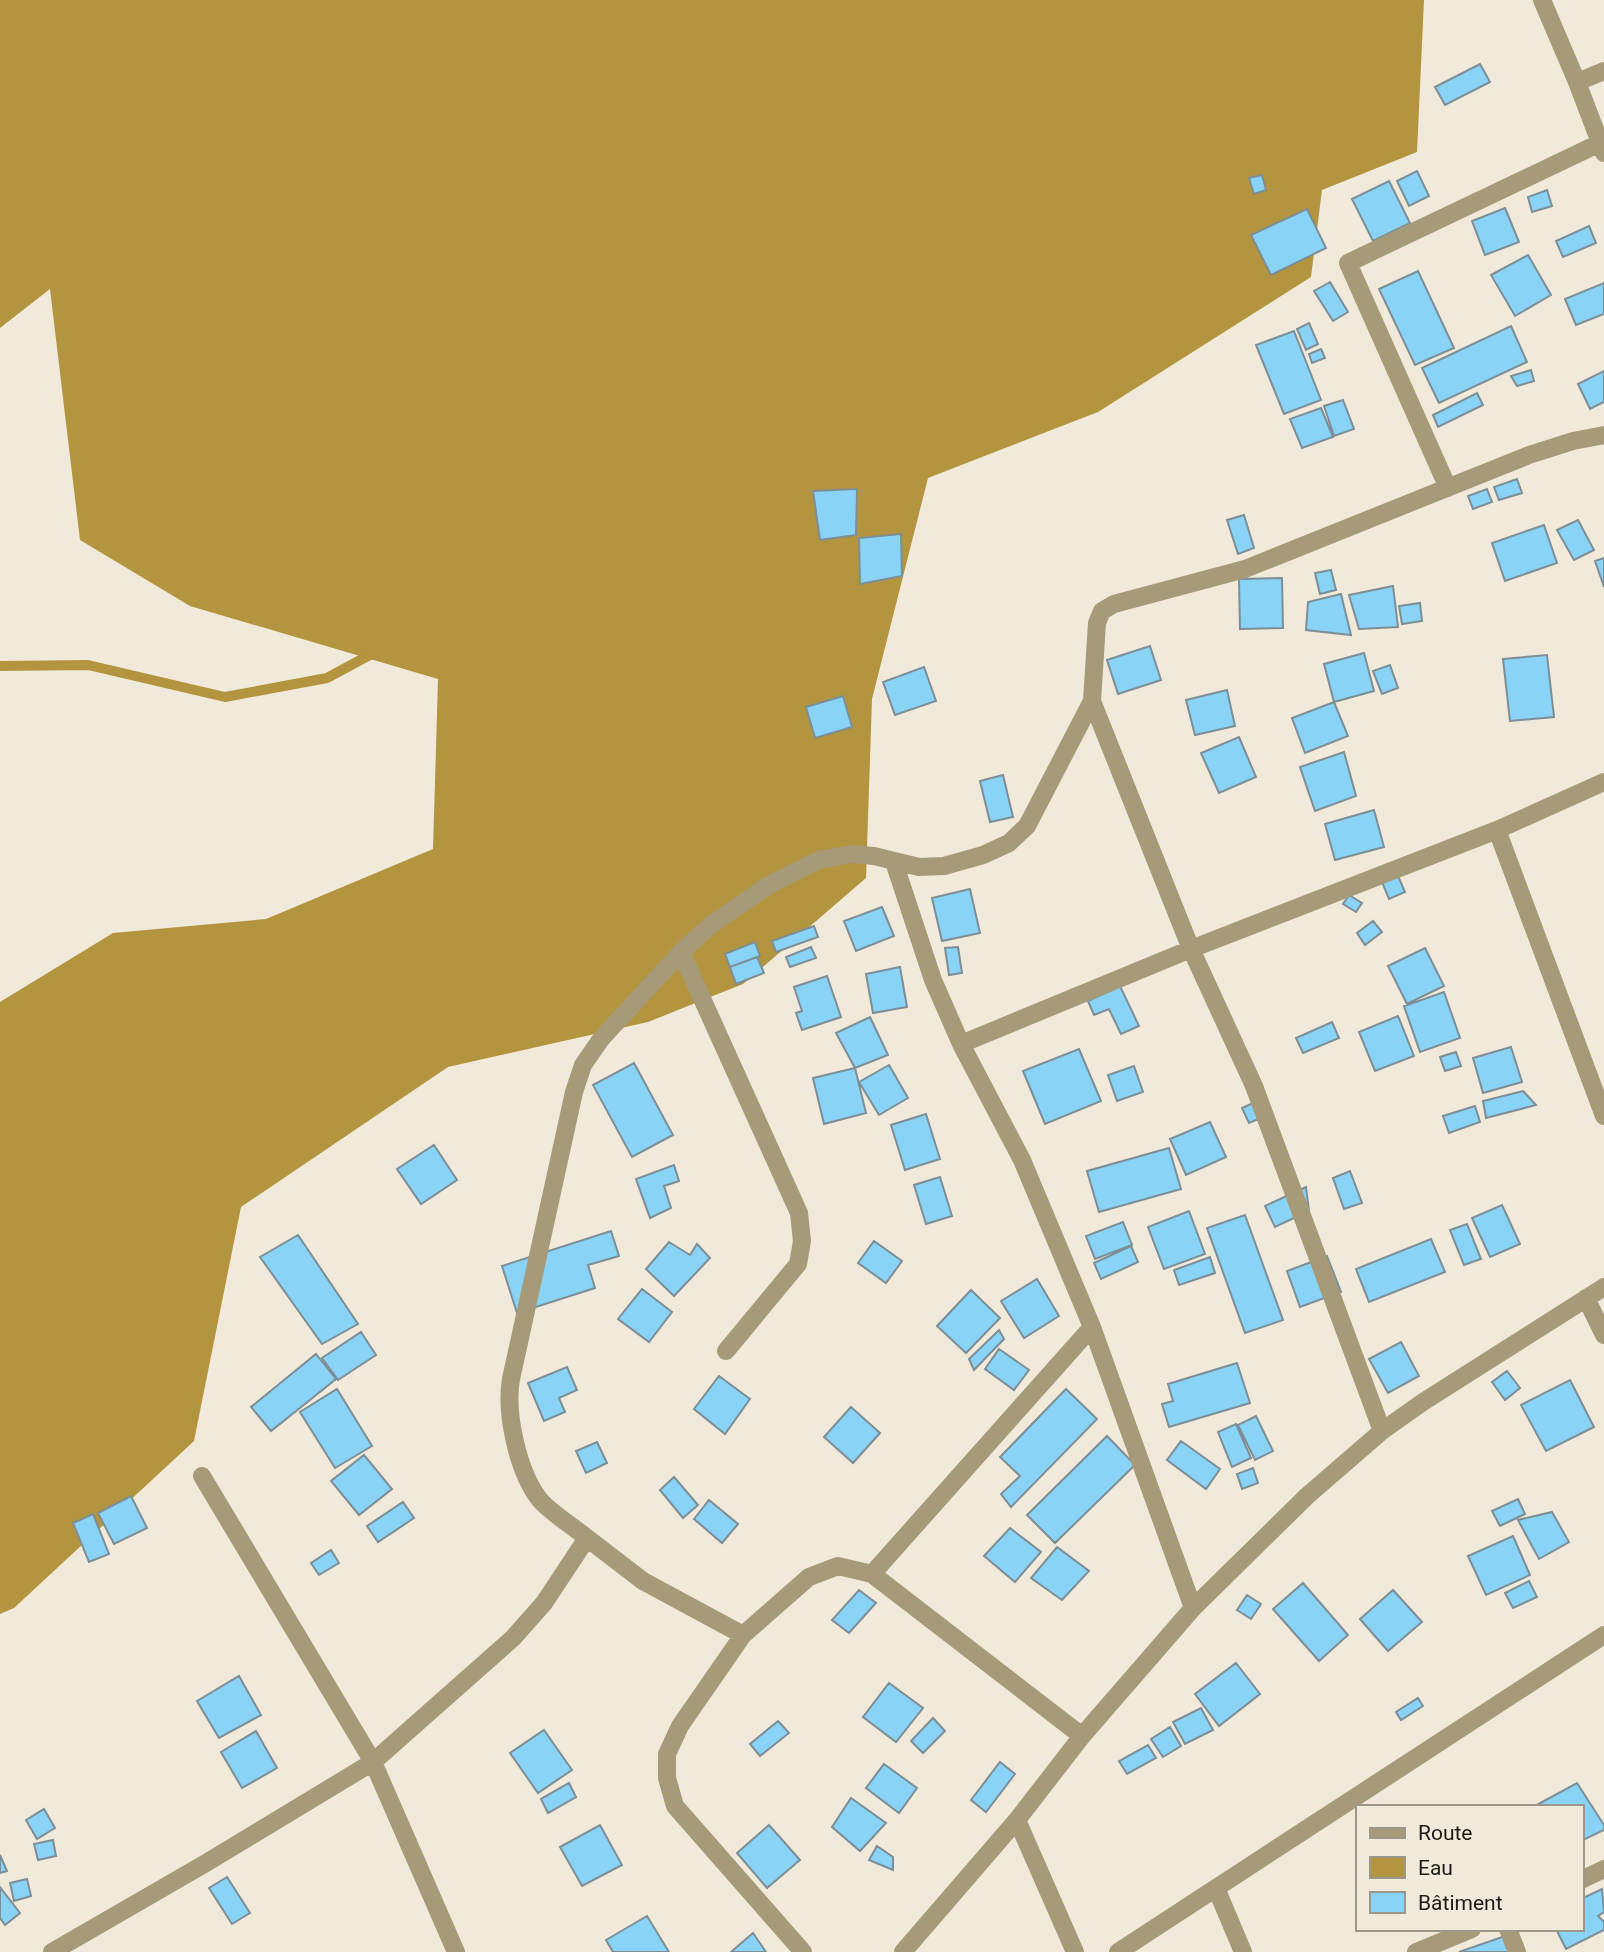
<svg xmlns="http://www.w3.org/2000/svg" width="1604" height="1952" viewBox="0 0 1604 1952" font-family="Roboto,sans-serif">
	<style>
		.water { fill: #b3953f }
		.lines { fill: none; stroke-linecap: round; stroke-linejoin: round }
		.stream { stroke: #b3953f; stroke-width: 10 }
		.building { fill: #89d3f6; stroke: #7d8e96; stroke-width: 2 }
		.minor { stroke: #a69a78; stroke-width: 18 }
	</style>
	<rect width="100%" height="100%" fill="#f1eada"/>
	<!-- water -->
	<path class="water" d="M0,0H1424L1417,152L1322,190L1311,277L1098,412L928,478L872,699L866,878L743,984L648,1022L448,1067L241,1207L194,1441L14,1608L0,1614V1002L113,933L266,919L433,849L438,679L190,606L80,540L50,289L0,328Z"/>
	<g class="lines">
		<!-- stream -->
		<path class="stream" d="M0,666L88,665L225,697L327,678L377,651"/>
	</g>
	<!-- building -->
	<path class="building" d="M1480,64L1490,82L1445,105L1435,87Z
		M1417,171L1429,196L1409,206L1397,181Z
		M1262,175L1266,190L1254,194L1249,178Z
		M1389,181L1410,223L1373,241L1352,199Z
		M1547,190L1552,206L1532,212L1528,197Z
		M1505,208L1519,242L1485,255L1472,221Z
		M1307,209L1326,248L1271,275L1251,235Z
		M1589,226L1596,243L1563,257L1556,241Z
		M1528,255L1551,295L1515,316L1491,275Z
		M1418,271L1454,348L1415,365L1379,289Z
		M1330,282L1348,312L1333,321L1314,291Z
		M1604,283V314L1576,325L1565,299Z
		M1309,323L1318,344L1306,350L1297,329Z
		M1511,326L1527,362L1439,403L1422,368Z
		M1294,331L1321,400L1284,414L1256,345Z
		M1321,349L1325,358L1312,363L1309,354Z
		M1531,370L1534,381L1517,386L1511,376Z
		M1604,371V402L1590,409L1578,384Z
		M1477,393L1483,405L1438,427L1433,415Z
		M1343,400L1354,429L1334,436L1324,406Z
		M1321,408L1333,437L1302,448L1290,419Z
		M1517,479L1522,493L1499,500L1494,487Z
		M857,489L856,535L820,540L813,491Z
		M1487,489L1492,502L1473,509L1468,496Z
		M1244,515L1254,548L1238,554L1227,520Z
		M1578,520L1594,550L1574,560L1557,530Z
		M1544,525L1557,563L1505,581L1492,543Z
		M901,534L902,576L860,584L859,538Z
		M1604,558V587L1595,561Z
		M1331,570L1336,590L1320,594L1315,573Z
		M1282,578L1283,628L1240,629L1239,579Z
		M1393,586L1398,627L1359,629L1349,595Z
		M1341,594L1351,635L1306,630L1308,602Z
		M1420,603L1422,621L1402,624L1399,606Z
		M1150,646L1161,680L1118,694L1107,660Z
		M1364,653L1374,691L1334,702L1324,664Z
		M1547,655L1554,717L1510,721L1503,659Z
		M1390,665L1398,688L1382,694L1373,671Z
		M924,667L936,701L895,715L883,682Z
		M1227,690L1235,726L1195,735L1186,700Z
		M843,696L852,727L815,738L806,707Z
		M1334,702L1348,736L1305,753L1292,718Z
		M1239,737L1256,777L1219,793L1201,753Z
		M1344,752L1356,796L1315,811L1300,767Z
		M1003,775L1013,817L990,822L980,781Z
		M1374,810L1384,847L1335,860L1325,824Z
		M1398,876L1405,892L1389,899L1382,882Z
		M970,889L980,933L942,941L932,898Z
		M1349,895L1362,903L1356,912L1343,904Z
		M882,907L894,936L856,951L844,921Z
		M1373,921L1382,932L1365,945L1357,933Z
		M814,926L818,937L776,952L772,941Z
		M755,942L760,956L730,967L725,954Z
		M811,947L816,958L790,967L786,957Z
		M958,947L962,973L949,975L945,948Z
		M1425,948L1444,986L1407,1004L1388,966Z
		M757,957L764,973L736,984L730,967Z
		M900,967L907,1007L873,1013L866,974Z
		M827,976L841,1017L802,1030L796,1013L802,1011L794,987Z
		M1120,986L1139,1026L1121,1034L1109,1009L1094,1015L1088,1001Z
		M1444,992L1460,1038L1420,1052L1404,1006Z
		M1398,1016L1414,1056L1375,1071L1359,1032Z
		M870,1017L888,1055L855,1068L836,1033Z
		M1332,1022L1339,1038L1303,1053L1296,1038Z
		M1511,1047L1522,1082L1483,1093L1473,1058Z
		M1079,1049L1101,1101L1045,1124L1023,1071Z
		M1456,1052L1461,1066L1445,1071L1440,1057Z
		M634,1063L673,1135L632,1157L593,1085Z
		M889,1065L908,1098L879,1115L859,1082Z
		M1134,1066L1143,1092L1117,1101L1108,1075Z
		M855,1068L866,1113L824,1124L813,1078Z
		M1523,1091L1536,1105L1486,1118L1483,1101Z
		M1253,1103L1261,1118L1249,1123L1242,1108Z
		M1475,1106L1480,1122L1449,1133L1443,1116Z
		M926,1114L940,1159L905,1170L891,1125Z
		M1210,1122L1226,1157L1186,1175L1170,1139Z
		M434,1145L457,1180L421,1204L397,1169Z
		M1169,1148L1181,1189L1099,1212L1087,1171Z
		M674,1165L679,1181L664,1186L671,1208L650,1218L636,1179Z
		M1350,1171L1362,1203L1344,1209L1333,1178Z
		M940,1177L952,1216L926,1224L914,1185Z
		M1306,1187L1309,1211L1275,1227L1265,1206Z
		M1502,1205L1520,1244L1490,1257L1472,1218Z
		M1189,1211L1205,1254L1164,1269L1148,1227Z
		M1245,1215L1283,1320L1245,1333L1207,1228Z
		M1123,1222L1132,1245L1095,1259L1086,1236Z
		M1467,1224L1481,1259L1464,1265L1450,1230Z
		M611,1231L619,1256L588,1265L595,1288L517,1313L502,1266Z
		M298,1235L358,1324L322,1344L260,1257Z
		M1431,1239L1445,1272L1369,1302L1356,1269Z
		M874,1241L902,1261L886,1283L858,1263Z
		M669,1242L690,1255L697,1244L710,1258L674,1296L646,1269Z
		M1131,1246L1138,1262L1101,1279L1094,1263Z
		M1327,1256L1341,1292L1300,1307L1287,1271Z
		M1210,1257L1215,1273L1179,1285L1174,1270Z
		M1037,1279L1059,1316L1024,1338L1001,1301Z
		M642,1289L672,1312L649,1342L618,1319Z
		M971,1290L1000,1318L966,1353L937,1326Z
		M999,1330L1004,1339L974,1370L969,1359Z
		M361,1332L376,1355L338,1380L322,1358Z
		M1401,1342L1419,1376L1388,1393L1369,1359Z
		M999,1349L1029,1370L1014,1390L985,1369Z
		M316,1354L336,1379L271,1431L251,1407Z
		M1237,1363L1250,1403L1169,1427L1162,1404L1173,1401L1168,1384Z
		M567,1367L577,1390L559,1398L565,1412L544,1421L528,1383Z
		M1507,1371L1520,1388L1505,1400L1492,1382Z
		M719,1376L750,1399L725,1434L694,1409Z
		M1570,1380L1594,1427L1546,1451L1521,1405Z
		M337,1389L372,1446L335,1468L300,1412Z
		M1066,1389L1097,1419L1011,1507L1001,1494L1020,1476L1000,1457Z
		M851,1407L880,1433L853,1463L824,1437Z
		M1256,1416L1273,1451L1255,1460L1238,1425Z
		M1236,1424L1251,1458L1232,1467L1218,1432Z
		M1107,1436L1135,1465L1055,1543L1027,1515Z
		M1181,1441L1220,1469L1206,1489L1167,1460Z
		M597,1442L607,1463L586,1473L576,1451Z
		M364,1455L392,1489L359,1515L331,1481Z
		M1253,1468L1258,1483L1242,1489L1237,1474Z
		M674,1477L698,1505L683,1518L660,1490Z
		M131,1496L147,1528L114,1544L98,1513Z
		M1518,1499L1525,1514L1500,1526L1492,1511Z
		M709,1500L738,1524L722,1543L694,1519Z
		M403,1502L414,1518L378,1542L367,1526Z
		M1552,1512L1569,1542L1539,1559L1518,1520Z
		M93,1514L109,1554L89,1562L73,1523Z
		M1010,1528L1041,1552L1015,1582L984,1556Z
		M1513,1536L1530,1575L1486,1595L1468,1556Z
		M1057,1547L1089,1571L1062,1600L1031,1578Z
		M331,1550L339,1563L319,1575L311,1563Z
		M1529,1581L1537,1597L1513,1608L1505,1593Z
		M1303,1583L1348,1635L1319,1661L1273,1609Z
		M859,1590L876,1603L849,1633L832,1620Z
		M1393,1590L1422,1622L1388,1651L1360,1619Z
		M1247,1595L1261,1604L1251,1619L1237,1610Z
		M1236,1663L1260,1694L1219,1726L1195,1694Z
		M239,1676L261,1715L219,1738L197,1701Z
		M889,1683L923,1708L896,1742L863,1717Z
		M1418,1698L1423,1706L1401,1720L1396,1712Z
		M1201,1708L1213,1730L1185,1744L1173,1722Z
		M933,1718L945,1731L923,1753L911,1741Z
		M778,1721L789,1733L760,1756L750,1744Z
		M1170,1727L1181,1746L1163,1757L1151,1739Z
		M544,1730L572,1770L538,1793L510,1753Z
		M256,1731L277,1768L242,1788L221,1752Z
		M1148,1745L1156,1758L1127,1774L1119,1761Z
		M1000,1762L1015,1774L986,1812L971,1800Z
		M884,1764L917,1788L899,1813L866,1788Z
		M569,1783L576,1797L548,1813L541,1799Z
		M1577,1783L1604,1825V1830L1581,1841V1807H1533Z
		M851,1798L886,1823L860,1851L832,1827Z
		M44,1809L55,1828L37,1839L26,1820Z
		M600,1825L622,1865L582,1886L560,1847Z
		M769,1825L800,1860L767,1888L737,1853Z
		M53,1840L56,1856L38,1860L34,1844Z
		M877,1846L893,1857V1870L869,1860Z
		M0,1855L7,1871L0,1873Z
		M227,1877L250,1913L232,1924L209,1888Z
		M27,1879L31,1896L14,1901L10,1883Z
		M0,1887L20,1913L5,1925L0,1918Z
		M1602,1889L1604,1912L1598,1916L1604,1922V1930L1566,1949L1556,1929H1581V1899Z
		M647,1916L669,1952H613L606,1940Z
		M753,1933L766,1952H731Z
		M1505,1936L1510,1952H1459Z"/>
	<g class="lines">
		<!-- minor -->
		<path class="minor" d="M1542,0L1577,82L1604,153
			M1577,82L1604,71
			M1448,488L1348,263L1600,143
			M1092,701L1191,949L1254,1086L1382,1431
			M1497,830L1604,1116
			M894,862L933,980L961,1044L1022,1160L1092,1327L1193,1608
			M681,952L799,1213L802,1241L798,1264L726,1351
			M961,1044L1191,949L1497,830L1604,782
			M1586,1298L1604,1335
			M202,1476L373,1762L456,1952
			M587,1538L643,1581L743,1635
			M872,1574L1092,1327
			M1017,1820L1075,1952
			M1581,1880L1604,1869
			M1216,1888L1243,1952
			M1508,1929L1517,1952
			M52,1952L206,1863L373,1762L513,1638L544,1603L587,1538C574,1527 551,1513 540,1500C518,1473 505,1413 511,1379L574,1092L583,1065L601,1039L681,952L712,924L769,885L819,860L851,854L874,856L919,867L944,866L983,855L1009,843L1027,826L1092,701L1097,623L1102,611L1114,604L1245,569L1529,455L1573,441L1604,435
			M803,1952L675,1806L667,1778V1754L680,1726L743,1635L809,1577L838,1566L872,1574L1082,1736
			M903,1952L1017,1820L1082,1736L1193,1608L1307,1496L1382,1431L1423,1402L1604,1287
			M1118,1952L1604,1635
			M1416,1952L1472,1929"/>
	</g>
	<!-- legend -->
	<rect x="1356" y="1805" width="228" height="126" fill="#f1eada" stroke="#9c978b" stroke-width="2"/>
	<rect x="1370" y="1828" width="35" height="10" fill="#a69a78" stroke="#9c978b" stroke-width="2"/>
	<text x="1418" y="1840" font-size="21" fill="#1d1a14">Route</text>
	<rect x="1370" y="1857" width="35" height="21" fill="#b3953f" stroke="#9c978b" stroke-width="2"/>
	<text x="1418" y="1875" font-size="21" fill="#1d1a14">Eau</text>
	<rect x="1370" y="1892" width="35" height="21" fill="#89d3f6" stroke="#9c978b" stroke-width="2"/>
	<text x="1418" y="1910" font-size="21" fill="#1d1a14">Bâtiment</text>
</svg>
